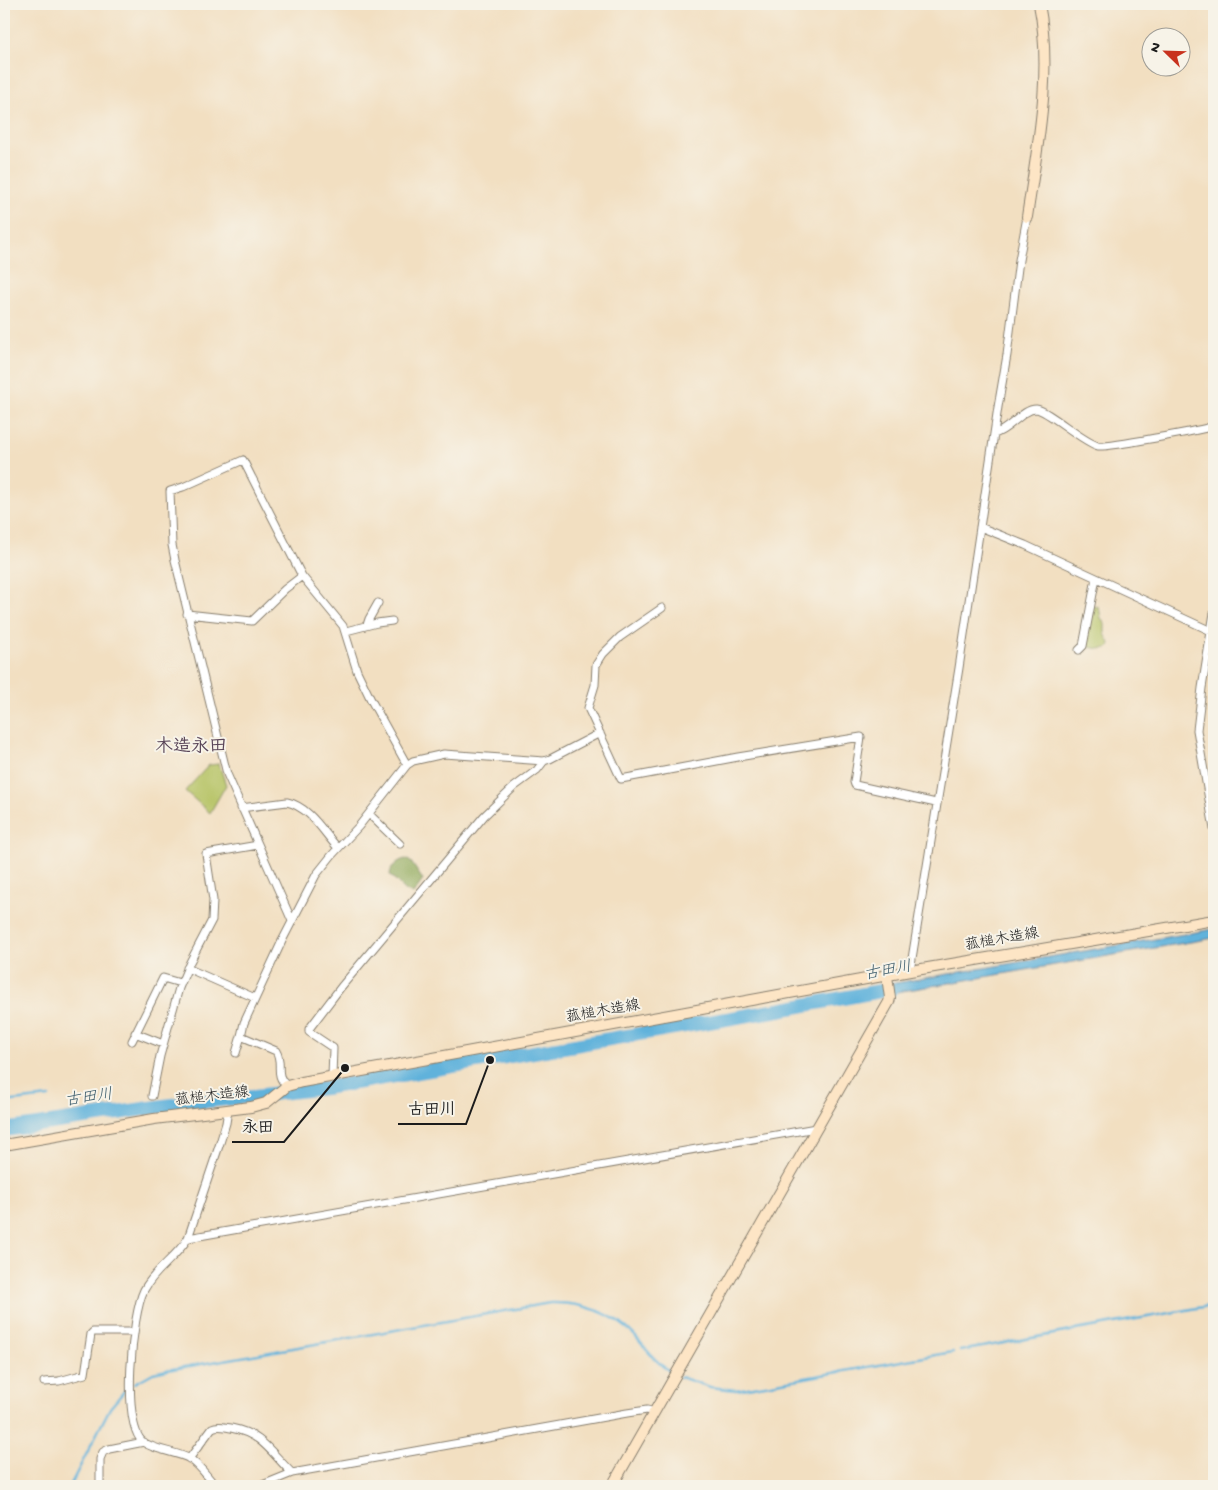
<svg xmlns="http://www.w3.org/2000/svg" width="1218" height="1490" viewBox="0 0 1218 1490" font-family="'Gochi Hand','Klee One',sans-serif">
	<style>
		.green { fill: #b6c365; stroke: #697040 }
		.forest { fill: #90a95a; stroke: #56623b }
		.water { fill: #60b2db; stroke: #3e677c }
		.lines { fill: none; stroke-linecap: round; stroke-linejoin: round }
		.stream { stroke: #60b2db; stroke-width: 2.5 }
		.river { stroke: #60b2db; stroke-width: 14 }
		.street-casing { stroke: #877e6e; stroke-width: 9 }
		.secondary-casing { stroke: #877e6e; stroke-width: 12 }
		.street { stroke: #fff; stroke-width: 7 }
		.secondary { stroke: #fde5c5; stroke-width: 10 }
		.labels { text-anchor: middle; dominant-baseline: central; stroke-width: 4; stroke-linejoin: round; paint-order: stroke }
		.street-label { font-size: 15px; fill: #1c1c1c; stroke: #f7f3e8 }
		.water-label { font-size: 16px; font-style: italic; fill: #375868; stroke: #f7f3e8 }
		.quarter-label { font-size: 18px; font-weight: bold; fill: #594558; stroke: #f7f3e8 }
		.leader { fill: none; stroke: #1c1c1c; stroke-width: 2 }
		.callout-dot { fill: #1c1c1c; stroke: #f7f3e8; stroke-width: 2 }
		.callout-label { font-size: 16px; text-anchor: middle; font-weight: bold; fill: #1c1c1c; stroke: #f7f3e8; stroke-width: 4; stroke-linejoin: round; paint-order: stroke }
	</style>
	<rect width="100%" height="100%" fill="#f7f3e8"/>
	<filter id="ink" filterUnits="userSpaceOnUse"><feTurbulence type="fractalNoise" baseFrequency=".02" numOctaves="2"/><feDisplacementMap in="SourceGraphic" scale="10" xChannelSelector="R" yChannelSelector="G"/><feConvolveMatrix kernelMatrix="1 2 1 2 8 2 1 2 1" color-interpolation-filters="sRGB"/></filter>
	<filter id="wash" filterUnits="userSpaceOnUse"><feTurbulence type="fractalNoise" baseFrequency=".0096" numOctaves="4" result="noise"/><feDisplacementMap in="SourceGraphic" scale="20" xChannelSelector="R" yChannelSelector="G"/><feGaussianBlur stdDeviation="1.12" result="paint"/><feColorMatrix in="noise" values="0 0 0 0 0 0 0 0 0 0 0 0 0 0 0 0 0 1.4 0 .05"/><feComposite in="paint" operator="in"/></filter>
	<g filter="url(#wash)">
		<rect width="100%" height="100%" fill="#f2dfc1"/>
		<!-- green -->
		<path class="green" d="M1092,606L1099,607L1101,618L1105,624V634L1110,643L1109,647L1103,649L1086,647Z
			M219,764L226,785L210,813L185,791L209,765Z"/>
		<!-- forest -->
		<path class="forest" d="M406,859L411,862L423,880L413,894L406,891L390,875C390,867 398,860 406,859Z"/>
		<!-- water -->
		<path class="water" d="M1214,929V938L873,996L872,987Z"/>
		<g class="lines">
			<!-- stream -->
			<path class="stream" d="M4,1102L49,1097
				M960,1351L1214,1305
				M680,1377L710,1387L736,1390L953,1352
				M135,1383L153,1373L167,1370L550,1303C581,1302 613,1312 635,1336C646,1349 656,1363 671,1372
				M70,1486L110,1408L126,1389"/>
			<!-- river -->
			<path class="river" d="M4,1130L164,1106L325,1088L779,1010L891,989"/>
		</g>
	</g>
	<g filter="url(#ink)">
		<g class="lines">
			<!-- street casing -->
			<g class="street-casing">
				<path id="street" d="M994,434C1010,430 1022,409 1036,409C1048,410 1081,441 1098,446C1104,448 1203,430 1214,426
					M980,527L1025,545L1211,631
					M662,608L620,637L603,654L596,665L595,685L588,708L621,779L738,757L861,737L854,782L855,785L936,803
					M1214,613L1202,688L1197,730L1214,829
					M187,614L252,621L285,589L302,576
					M367,625L369,619L378,603
					M346,631L377,623L392,621
					M1079,650L1083,646L1096,578
					M241,808L287,802C310,807 323,832 338,848
					M369,814L400,844
					M292,921L227,774L175,560L172,545L170,491L183,487L243,460L302,576L343,626L357,671L371,700L407,765
					M187,968L255,998
					M910,971L959,668L998,407L1007,355L1019,260L1027,217
					M135,1033L163,1044
					M132,1041L163,978L180,983
					M236,1053L241,1036
					M332,1077L333,1048L309,1032V1029L341,987L484,816L514,787L537,770L544,761
					M287,1086C273,1074 284,1064 276,1051L241,1036L244,1023L282,941L316,875L332,855L359,826L407,765L413,761L444,754L544,761L550,759L600,733
					M152,1096L160,1056L179,988L190,962L212,920L213,900L206,854L258,845
					M188,1238L816,1128
					M44,1382L59,1381L85,1374L91,1334L93,1332H133
					M189,1459L212,1428C218,1425 224,1427 231,1428C263,1434 271,1453 292,1473
					M100,1486V1459L103,1452L109,1449L144,1442
					M216,1486C207,1477 201,1466 190,1459C176,1451 156,1451 143,1442C121,1424 132,1314 144,1290C155,1269 176,1258 188,1238L220,1143L226,1123L228,1110
					M260,1486L292,1473L627,1413L647,1410L655,1412"/>
			</g>
			<!-- secondary casing -->
			<g class="secondary-casing">
				<path id="secondary" d="M1027,217C1037,148 1053,73 1039,4
					M4,1145L154,1119L251,1107L266,1103L287,1086L302,1082L910,971L1214,920
					M612,1486L889,1002L890,998L887,976"/>
			</g>
			<!-- street -->
			<use href="#street" class="street"/>
			<!-- secondary -->
			<use href="#secondary" class="secondary"/>
		</g>
	</g>
	<g class="labels">
		<!-- street labels -->
		<g class="street-label">
			<text transform="translate(1002 940) rotate(-10)">菰槌木造線</text>
			<text transform="translate(603 1012) rotate(-10)">菰槌木造線</text>
			<text transform="translate(212 1097) rotate(-7)">菰槌木造線</text>
		</g>
		<!-- water labels -->
		<g class="water-label">
			<text transform="translate(888 972) rotate(-10)">古田川</text>
			<text transform="translate(89 1099) rotate(-8)">古田川</text>
		</g>
		<!-- quarter labels -->
		<g class="quarter-label">
			<text x="191" y="747">木造永田</text>
		</g>
	</g>
	<!-- callouts -->
	<path class="leader" d="M490 1060L466 1124H398M345 1068L284 1142H232"/>
	<g class="callout-dot">
		<circle cx="490" cy="1060" r="5"/>
		<circle cx="345" cy="1068" r="5"/>
	</g>
	<g class="callout-label">
		<text x="432" y="1114">古田川</text>
		<text x="258" y="1132">永田</text>
	</g>
	<!-- margin -->
	<rect width="1218" height="1490" fill="none" stroke="#f7f3e8" stroke-width="20"/>
	<!-- north arrow -->
	<g transform="translate(1166 52) rotate(293)"><circle r="24" fill="#f7f3e8" stroke="#9f9d96"/>
	<path d="M0-4L9 19L0 12L-9 19Z" fill="#c8321e"/>
	<text y="-8" font-size="14" font-weight="bold" text-anchor="middle" fill="#1c1c1c">N</text>
	</g>
</svg>
